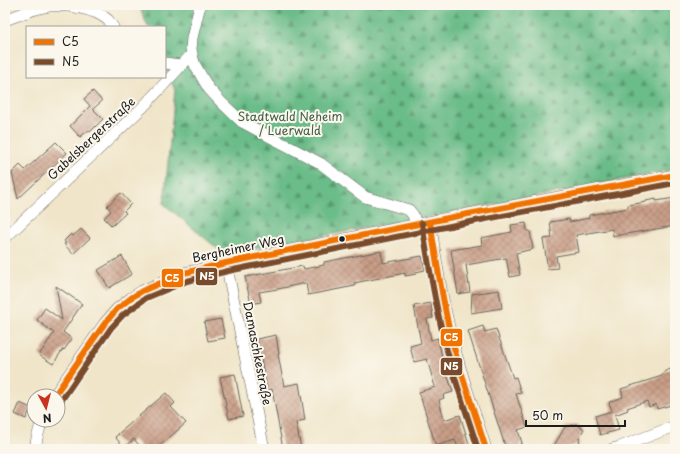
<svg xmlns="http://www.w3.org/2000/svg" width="680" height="454" viewBox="0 0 680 454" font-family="'Playpen Sans',sans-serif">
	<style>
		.forest { fill: url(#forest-firs); stroke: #436c52 }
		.building { fill: url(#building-cross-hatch) }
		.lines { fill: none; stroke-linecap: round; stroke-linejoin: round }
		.minor-casing { stroke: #666259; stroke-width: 12 }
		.minor { stroke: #fff; stroke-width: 11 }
		.bus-1-casing { stroke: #fbf7ec; stroke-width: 9 }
		.bus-2-casing { stroke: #fbf7ec; stroke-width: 9 }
		.bus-1 { stroke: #f07200; stroke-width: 6 }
		.bus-2 { stroke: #7a4b2a; stroke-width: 6 }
		.bus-dot { fill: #1c1c1c; stroke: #fbf7ec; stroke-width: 1.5 }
		.labels { text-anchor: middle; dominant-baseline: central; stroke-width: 4; stroke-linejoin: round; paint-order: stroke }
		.park-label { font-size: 12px; fill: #405f4b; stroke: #fbf7ec }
		.street-label { font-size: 12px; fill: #1c1c1c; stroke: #fbf7ec }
		.line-badge { stroke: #fbf7ec; stroke-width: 1.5 }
		.badge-label { font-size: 11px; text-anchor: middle; font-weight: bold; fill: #fff }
	</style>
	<defs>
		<pattern id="forest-firs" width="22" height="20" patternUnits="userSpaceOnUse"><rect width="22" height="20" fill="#6abc88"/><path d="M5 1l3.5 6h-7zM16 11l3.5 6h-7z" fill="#56986e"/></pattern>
		<pattern id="building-cross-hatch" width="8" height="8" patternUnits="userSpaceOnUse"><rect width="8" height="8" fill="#c99e87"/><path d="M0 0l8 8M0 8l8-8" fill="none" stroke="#a2806e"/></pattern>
	</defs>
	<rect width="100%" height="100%" fill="#fbf7ec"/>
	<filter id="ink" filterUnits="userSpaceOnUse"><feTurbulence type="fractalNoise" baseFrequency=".025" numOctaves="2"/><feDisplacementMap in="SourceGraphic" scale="8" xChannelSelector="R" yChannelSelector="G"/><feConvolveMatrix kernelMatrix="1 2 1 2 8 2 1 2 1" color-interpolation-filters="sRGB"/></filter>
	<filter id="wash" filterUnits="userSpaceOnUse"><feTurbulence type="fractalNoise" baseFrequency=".012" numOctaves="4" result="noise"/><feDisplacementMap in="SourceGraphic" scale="16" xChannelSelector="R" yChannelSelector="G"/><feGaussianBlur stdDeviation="0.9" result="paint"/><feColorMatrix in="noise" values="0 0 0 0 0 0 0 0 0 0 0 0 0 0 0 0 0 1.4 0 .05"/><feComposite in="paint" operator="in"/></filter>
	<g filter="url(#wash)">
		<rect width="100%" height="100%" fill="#f0e5c9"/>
		<!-- forest -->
		<path class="forest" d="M139,5H675V169L519,200L224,254L164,204L175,90L165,67V27H148Z"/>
		<g id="blocks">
			<!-- building -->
			<path class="building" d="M93,91L102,101L93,109L103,119L90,132L89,130L80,137L70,126L90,106L84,99Z
				M56,142L67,153L18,199L12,173L20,165L25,170Z
				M121,193L131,204L124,211L126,213L112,226L104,218L111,211L107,206Z
				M675,198V226L613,236L612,229L576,235L579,252L556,256L558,268L548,269L543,239L552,238L550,222L569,219L570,222L589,218V215L628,208V205L646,202V201L656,199V201Z
				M526,223L527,231H530L533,249L516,253L520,275L510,277L506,258L466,265L470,292L458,294L451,250L482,245L481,238L512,232L511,225Z
				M81,229L90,238L73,254L64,244L66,243L64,241L71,234L73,236Z
				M381,251L383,263L422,256L425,270L416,272V274L405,276V273L354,283L355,286L308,295L306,283L278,289L259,292L261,302L251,304L245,277L303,266L304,269L324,265V262Z
				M122,256L132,274L109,288L98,270Z
				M56,286L82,304L63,332L72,339L64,350L63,349L53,364L39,355L54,333L37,320L45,308L62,320Z
				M499,290L502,308L471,313L472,294Z
				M431,303L433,318L427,319L431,340L438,338L441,353L447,377H448L453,392L443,395L444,398L439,400L444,420L460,415L470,447L464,449H459L455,440L436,446L419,392L435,387L427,359L414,362L410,346L421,343L414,306Z
				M221,319L225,338L208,341L204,322Z
				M483,326L485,332L496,329L513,378L516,377L521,393L516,394L527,427L518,430L522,443L520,444L521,449H506L468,331Z
				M276,335L279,354H278L284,386L299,383L305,420L296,422L301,449H283L272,389L267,390L257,339Z
				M671,369L675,372V404L657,409L656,404L649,407L647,401L627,408L628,410L615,415L619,430L600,435L595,416L612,411L609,402L623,397L621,389L662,376L665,371Z
				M235,374L243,416L229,419L220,377Z
				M166,393L175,403L171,407L186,423L156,449H142L134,439L124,447L115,437L119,434H118Z
				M20,403L31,408L26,419L15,414Z
				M576,424L584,429L579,438L580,444L560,449H552L565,427Z"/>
		</g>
	</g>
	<g filter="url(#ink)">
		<use href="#blocks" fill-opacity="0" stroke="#666259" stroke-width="1"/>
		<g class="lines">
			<!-- minor casing -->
			<g class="minor-casing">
				<path id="minor" d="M200,5L192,38L191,49L193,59L195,65L203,79L209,89L222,103L242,122L320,163L365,197L409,210L413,215L416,224
					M5,20C19,15 34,8 49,6C65,4 95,8 108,20C110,22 111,25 113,27
					M165,63L180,65
					M430,222C437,265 443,308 455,350C464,384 476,416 486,449
					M5,238L143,107L192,54
					M226,263L264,449
					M54,396L105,323L117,309L131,298L142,291L158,284L184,273L226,263L463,215L522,204L675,175
					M35,449L37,438L42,420
					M612,449L620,447L675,426"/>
			</g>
			<!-- minor -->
			<use href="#minor" class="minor"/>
			<!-- bus-1 casing -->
			<g class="bus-1-casing">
				<path id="bus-1" d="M430,222C436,259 442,296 450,333C460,372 474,410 486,449
					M54,396L105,323L117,309L131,298L142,291L184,273L226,263L463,215L675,175"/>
			</g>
			<!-- bus-2 casing -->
			<g class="bus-2-casing">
				<path id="bus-2" d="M422,223C428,261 434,298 443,335C452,373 466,411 478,449
					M61,401L111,328L123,315L146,298L187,281L228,271L465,223L675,183"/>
			</g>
			<!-- bus-1 -->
			<use href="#bus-1" class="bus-1"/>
			<!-- bus-2 -->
			<use href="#bus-2" class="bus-2"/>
		</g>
	</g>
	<!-- markers -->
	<circle class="bus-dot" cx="342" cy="239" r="3.5"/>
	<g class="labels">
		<!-- park labels -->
		<g class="park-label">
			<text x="290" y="116">Stadtwald Neheim<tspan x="290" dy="14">/ Luerwald</tspan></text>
		</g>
		<!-- street labels -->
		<g class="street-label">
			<text transform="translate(91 138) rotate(-43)">Gabelsbergerstraße</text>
			<text transform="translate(238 248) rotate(-12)">Bergheimer Weg</text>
			<text transform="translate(258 353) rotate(79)">Damaschkestraße</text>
		</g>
	</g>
	<g class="line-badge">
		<rect x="195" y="267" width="23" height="19" rx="4" fill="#7a4b2a"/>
		<rect x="161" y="268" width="23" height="20" rx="4" fill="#f07200"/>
		<rect x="440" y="328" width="23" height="19" rx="4" fill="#f07200"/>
		<rect x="440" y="357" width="23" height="19" rx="4" fill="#7a4b2a"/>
	</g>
	<g class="badge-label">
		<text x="207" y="280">N5</text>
		<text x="172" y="282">C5</text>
		<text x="451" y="341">C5</text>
		<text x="451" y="370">N5</text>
	</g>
	<!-- margin -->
	<rect width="680" height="454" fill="none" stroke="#fbf7ec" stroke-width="20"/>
	<!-- legend -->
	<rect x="26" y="26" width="140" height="52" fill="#fbf7ec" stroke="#a29f99"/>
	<rect x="34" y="39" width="20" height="6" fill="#f07200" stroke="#a29f99"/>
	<text x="62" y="46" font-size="12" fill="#1c1c1c">C5</text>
	<rect x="34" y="59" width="20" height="6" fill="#7a4b2a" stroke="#a29f99"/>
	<text x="62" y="66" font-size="12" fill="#1c1c1c">N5</text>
	<!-- north arrow -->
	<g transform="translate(46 408) rotate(173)"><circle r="19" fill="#fbf7ec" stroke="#a29f99"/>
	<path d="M0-3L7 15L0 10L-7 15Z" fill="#c8321e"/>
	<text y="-6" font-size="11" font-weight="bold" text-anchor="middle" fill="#1c1c1c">N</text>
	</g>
	<!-- scale -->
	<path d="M526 420v6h99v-6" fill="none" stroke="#1c1c1c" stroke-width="2"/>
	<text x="532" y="420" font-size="12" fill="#1c1c1c" stroke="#fbf7ec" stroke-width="3" paint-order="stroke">50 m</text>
</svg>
